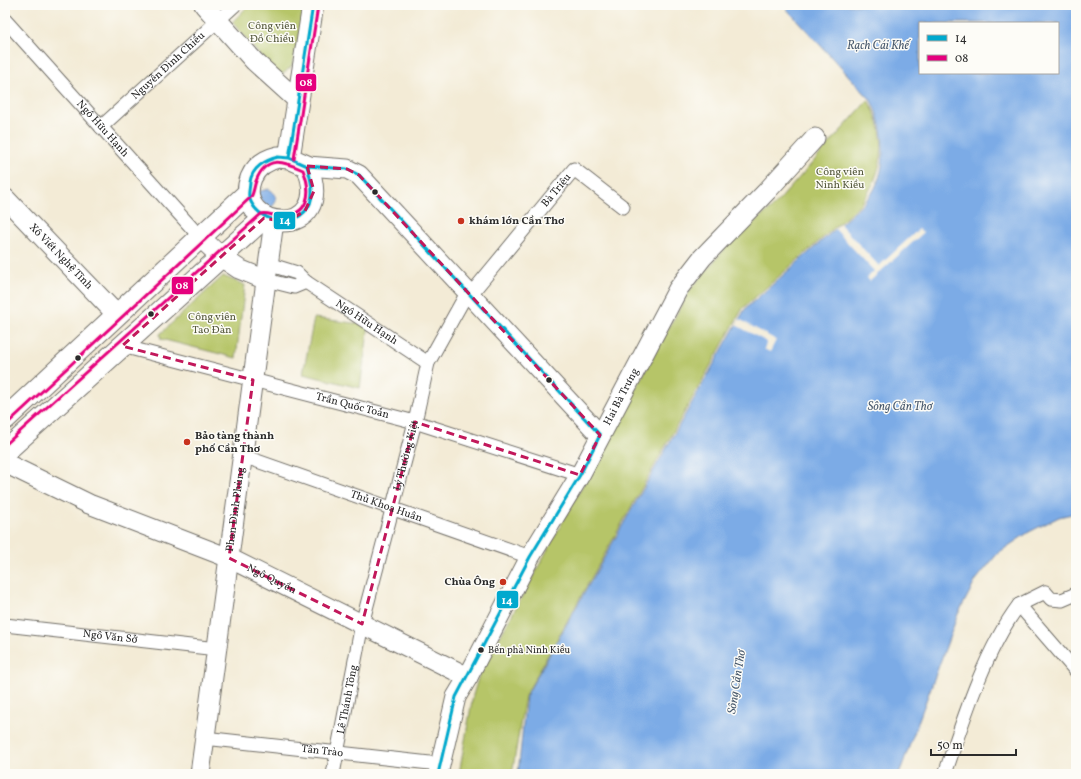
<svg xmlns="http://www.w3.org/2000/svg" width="1081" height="779" viewBox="0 0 1081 779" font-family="Vollkorn,serif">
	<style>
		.green { fill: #b6c567; stroke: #707849 }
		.water { fill: #7babe6; stroke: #536b88; fill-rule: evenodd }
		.pier { fill: #f3ebd6 }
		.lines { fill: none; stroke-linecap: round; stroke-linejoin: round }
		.street-casing { stroke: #716e67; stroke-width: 15 }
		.secondary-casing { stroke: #716e67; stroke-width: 21 }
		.primary-casing { stroke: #716e67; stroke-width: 23 }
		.street { stroke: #fff; stroke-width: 13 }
		.secondary { stroke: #fff; stroke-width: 19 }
		.primary { stroke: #fff; stroke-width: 21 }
		.bus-1-casing { stroke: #fdfcf7; stroke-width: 6 }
		.bus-2-casing { stroke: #fdfcf7; stroke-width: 6 }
		.bus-1 { stroke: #00a9ce; stroke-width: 3 }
		.bus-2 { stroke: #e5007d; stroke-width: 3 }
		.marked { fill: none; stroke: #c2185b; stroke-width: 3; stroke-dasharray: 8 5; stroke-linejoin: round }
		.bus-dot { fill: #2b2b2b; stroke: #fdfcf7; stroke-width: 1.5 }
		.poi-dot { fill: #c8321e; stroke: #fdfcf7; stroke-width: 1.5 }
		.labels { text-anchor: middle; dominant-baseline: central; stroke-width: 3; stroke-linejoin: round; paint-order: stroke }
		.bus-label { font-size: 10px; fill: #2b2b2b; stroke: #fdfcf7; text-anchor: start }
		.park-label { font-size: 11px; fill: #55593d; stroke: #fdfcf7 }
		.street-label { font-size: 11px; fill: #2b2b2b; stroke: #fdfcf7 }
		.poi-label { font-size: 11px; font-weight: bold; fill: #2b2b2b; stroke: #fdfcf7; text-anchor: start }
		.water-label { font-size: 12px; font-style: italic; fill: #47586c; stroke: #fdfcf7 }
		.line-badge { stroke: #fdfcf7; stroke-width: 1.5 }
		.badge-label { font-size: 11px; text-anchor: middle; font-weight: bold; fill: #fff }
	</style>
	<rect width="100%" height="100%" fill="#fdfcf7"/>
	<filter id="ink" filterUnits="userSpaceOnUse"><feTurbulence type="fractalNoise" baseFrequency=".025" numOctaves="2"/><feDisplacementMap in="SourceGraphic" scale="8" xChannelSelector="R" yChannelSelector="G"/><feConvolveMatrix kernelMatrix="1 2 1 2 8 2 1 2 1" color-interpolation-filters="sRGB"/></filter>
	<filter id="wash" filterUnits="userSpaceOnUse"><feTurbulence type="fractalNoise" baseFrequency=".012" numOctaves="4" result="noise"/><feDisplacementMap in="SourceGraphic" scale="16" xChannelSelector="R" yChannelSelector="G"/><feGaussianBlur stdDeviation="0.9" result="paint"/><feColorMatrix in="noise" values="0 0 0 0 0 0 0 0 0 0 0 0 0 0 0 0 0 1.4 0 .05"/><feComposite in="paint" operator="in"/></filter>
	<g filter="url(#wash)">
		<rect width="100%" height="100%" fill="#f3ebd6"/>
		<!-- green -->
		<path class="green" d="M249,5H306L292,66L284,73L277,76L232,22Z
			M868,100C890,137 884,174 859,206L743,308L525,696L512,774H459L473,695L479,675L689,291L733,239L774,206Z
			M223,276L245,285L236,358L161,339L160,334Z
			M314,318L369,325L360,388L303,374Z"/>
		<!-- water -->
		<path class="water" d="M783,5H1076V513L1059,517L1029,532L998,553L976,580L958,614L899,774H518L526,696L745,309L860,207C864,203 868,198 872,193C889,166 885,126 870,99ZM920,23H1058V73H920Z
			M269,189C278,194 278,203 270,208L256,197L260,191Z"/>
		<!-- pier -->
		<path class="pier" d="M840,224L879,266L919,229L923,233L870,281L867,278L874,271L835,229Z
			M739,319L776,340L770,352L764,349L767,342L736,325Z"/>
	</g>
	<g filter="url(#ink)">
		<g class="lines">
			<!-- street casing -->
			<g class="street-casing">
				<g id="street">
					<path id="s1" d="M5,20L200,237"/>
					<path id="s2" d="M101,127L235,5"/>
					<path id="s3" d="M268,264L297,273L306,282L428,363"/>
					<path d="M266,280L294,287L306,282"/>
					<path id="s4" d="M122,346L415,422L580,475"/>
					<path id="s5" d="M243,456L530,557"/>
					<path d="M1019,605L1045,592L1051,599L1062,600L1076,594"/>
					<path id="s6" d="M5,625L217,649"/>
					<path id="s7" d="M204,738L439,764"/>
					<path id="s8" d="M333,774L362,624L415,422L428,363L467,293L475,289L574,169L623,207"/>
					<path d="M945,774C963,720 985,650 1019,605L1076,671"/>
				</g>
			</g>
			<!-- secondary casing -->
			<g class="secondary-casing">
				<g id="secondary">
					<path d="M204,5L254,61L297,100"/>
					<path d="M307,166L347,169L359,175L600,435"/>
					<path id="s9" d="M5,198L117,315"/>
					<path d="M200,237L221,257L239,269L266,280"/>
					<path id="s10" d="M5,463L89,504L229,558L468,677"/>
					<path id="s11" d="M200,774L274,221"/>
					<path id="s12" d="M438,774L456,697L468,677L530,557L580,475L678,289L702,258L767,191L815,138"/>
				</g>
			</g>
			<!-- primary casing -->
			<g class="primary-casing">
				<path id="primary" d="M278,157L289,158L307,166C338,243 230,232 251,178C256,166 265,160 278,157Z
					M289,158L313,5
					M5,419L248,193
					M5,452L264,218"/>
			</g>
			<!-- street -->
			<use href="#street" class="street"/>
			<!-- secondary -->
			<use href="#secondary" class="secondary"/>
			<!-- primary -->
			<use href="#primary" class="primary"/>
			<!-- bus-1 casing -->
			<g class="bus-1-casing">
				<path id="bus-1" d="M278,157L289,158L307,166C309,174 312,182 312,190C314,228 260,231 249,197C248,193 250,187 250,182C252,168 265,160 278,157Z
					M289,158L313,5
					M307,166L347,169L359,175L600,435
					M438,774L456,697L530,557L580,475L600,435"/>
			</g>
			<!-- bus-2 casing -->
			<g class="bus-2-casing">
				<path id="bus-2" d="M294,159L318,6
					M5,445L261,214C267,212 273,216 279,216C310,217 312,192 303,170C283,161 266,155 256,181C254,186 254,192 251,197L8,423"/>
			</g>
			<!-- bus-1 -->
			<use href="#bus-1" class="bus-1"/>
			<!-- bus-2 -->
			<use href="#bus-2" class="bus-2"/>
		</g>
	</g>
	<!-- marked area -->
	<path class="marked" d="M307,166L347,169L359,175L600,435L580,475L415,422L362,624L229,558L253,380L122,346L264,218L286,222L305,211L314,191Z"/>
	<!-- markers -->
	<g class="bus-dot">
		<circle cx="375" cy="192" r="3.5"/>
		<circle cx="151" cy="314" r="3.5"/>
		<circle cx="78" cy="358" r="3.5"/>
		<circle cx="549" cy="380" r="3.5"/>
		<circle cx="481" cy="650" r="3.5"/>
	</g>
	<g class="poi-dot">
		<circle cx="461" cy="221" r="4"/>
		<circle cx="187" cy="442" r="4"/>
		<circle cx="503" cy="582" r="4"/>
	</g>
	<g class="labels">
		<!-- bus labels -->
		<g class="bus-label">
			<text x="488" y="650">Bến phà Ninh Kiều</text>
		</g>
		<!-- park labels -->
		<g class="park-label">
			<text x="272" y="26">Công viên<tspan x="272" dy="13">Đồ Chiểu</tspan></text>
			<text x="840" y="172">Công viên<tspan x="840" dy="13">Ninh Kiều</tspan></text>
			<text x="212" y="317">Công viên<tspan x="212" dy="13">Tao Đàn</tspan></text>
		</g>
		<!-- street labels -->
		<g class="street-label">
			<text stroke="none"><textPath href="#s2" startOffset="91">Nguyễn Đình Chiểu</textPath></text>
			<text stroke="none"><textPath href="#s1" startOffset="146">Ngô Hữu Hạnh</textPath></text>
			<text stroke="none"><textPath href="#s8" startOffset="639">Bà Triệu</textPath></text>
			<text stroke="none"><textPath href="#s9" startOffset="81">Xô Viết Nghệ Tĩnh</textPath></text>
			<text stroke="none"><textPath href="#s3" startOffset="116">Ngô Hữu Hạnh</textPath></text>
			<text stroke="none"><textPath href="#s12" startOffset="422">Hai Bà Trưng</textPath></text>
			<text stroke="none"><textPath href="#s4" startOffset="238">Trần Quốc Toản</textPath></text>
			<text stroke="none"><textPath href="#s8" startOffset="327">Lý Thường Kiệt</textPath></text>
			<text stroke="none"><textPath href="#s5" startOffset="152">Thủ Khoa Huân</textPath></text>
			<text stroke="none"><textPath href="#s11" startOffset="267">Phan Đình Phùng</textPath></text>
			<text stroke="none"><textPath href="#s10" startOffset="291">Ngô Quyền</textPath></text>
			<text stroke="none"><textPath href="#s6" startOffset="106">Ngô Văn Sở</textPath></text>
			<text stroke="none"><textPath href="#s8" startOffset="76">Lê Thánh Tông</textPath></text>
			<text stroke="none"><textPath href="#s7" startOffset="119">Tân Trào</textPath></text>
		</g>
		<!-- poi labels -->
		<g class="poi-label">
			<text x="469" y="221">khám lớn Cần Thơ</text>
			<text x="195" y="436">Bảo tàng thành<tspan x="195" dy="13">phố Cần Thơ</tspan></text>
			<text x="495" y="582" text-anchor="end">Chùa Ông</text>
		</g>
		<!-- water labels -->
		<g class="water-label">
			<text x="878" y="46">Rạch Cái Khế</text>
			<text x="900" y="407">Sông Cần Thơ</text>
			<text transform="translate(737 682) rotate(-81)">Sông Cần Thơ</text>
		</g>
	</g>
	<g class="line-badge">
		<rect x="295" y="73" width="22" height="19" rx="4" fill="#e5007d"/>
		<rect x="273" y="211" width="23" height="19" rx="4" fill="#00a9ce"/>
		<rect x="171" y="276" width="23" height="19" rx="4" fill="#e5007d"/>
		<rect x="496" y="590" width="23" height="19" rx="4" fill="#00a9ce"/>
	</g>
	<g class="badge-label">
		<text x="306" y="86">08</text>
		<text x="285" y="224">14</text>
		<text x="182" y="289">08</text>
		<text x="507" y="604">14</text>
	</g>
	<!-- margin -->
	<rect width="1081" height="779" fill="none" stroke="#fdfcf7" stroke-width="20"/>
	<!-- legend -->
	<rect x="919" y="22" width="140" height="52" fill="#fdfcf7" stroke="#a9a8a5"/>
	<rect x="927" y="35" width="20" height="6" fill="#00a9ce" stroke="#a9a8a5"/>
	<text x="955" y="42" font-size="12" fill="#2b2b2b">14</text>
	<rect x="927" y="55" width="20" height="6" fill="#e5007d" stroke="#a9a8a5"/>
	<text x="955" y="62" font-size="12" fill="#2b2b2b">08</text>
	<!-- scale -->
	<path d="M931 749v6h85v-6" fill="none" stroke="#2b2b2b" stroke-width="2"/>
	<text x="937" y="749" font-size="12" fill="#2b2b2b" stroke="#fdfcf7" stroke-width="3" paint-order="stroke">50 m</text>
</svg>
